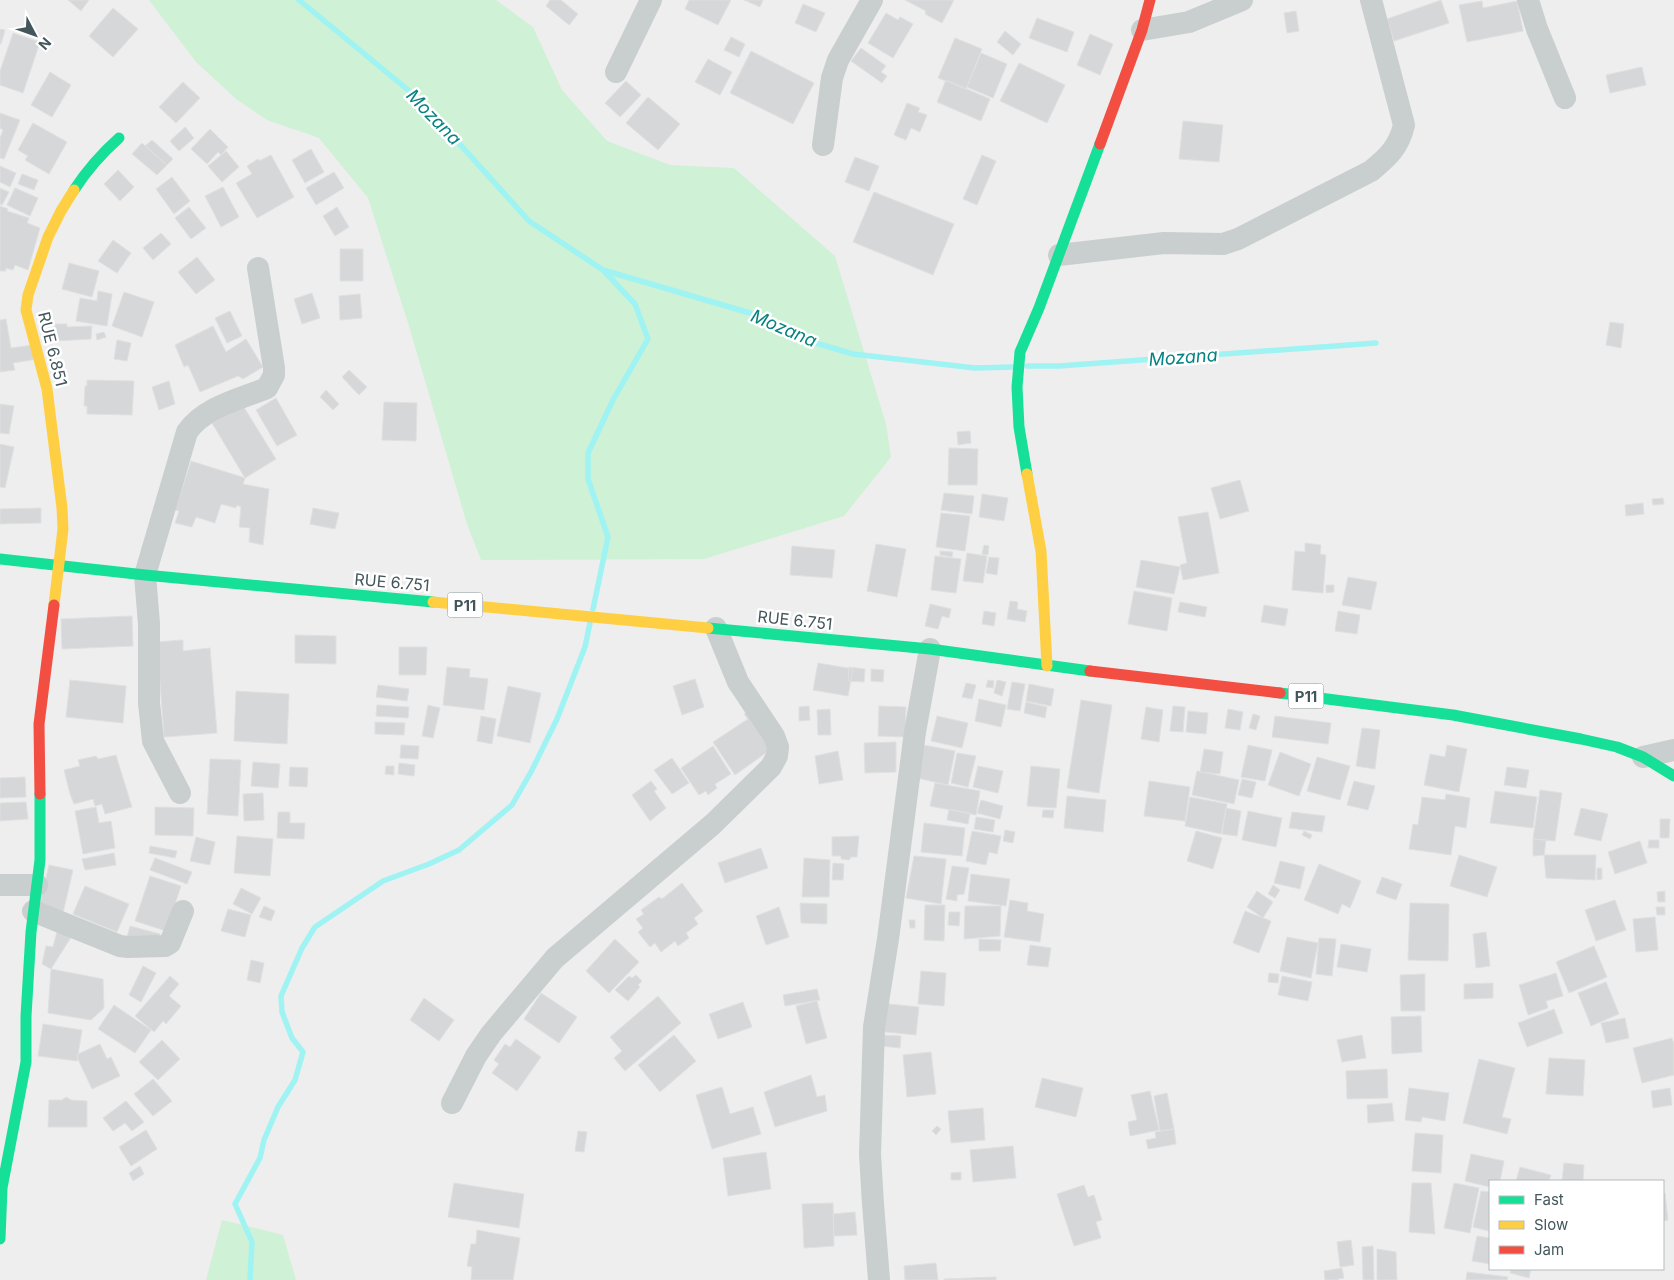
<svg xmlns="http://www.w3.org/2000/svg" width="1674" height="1280" viewBox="0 0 1674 1280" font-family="Inter,sans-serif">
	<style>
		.green { fill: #cff1d5 }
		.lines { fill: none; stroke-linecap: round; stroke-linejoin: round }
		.stream { stroke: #9ff3f2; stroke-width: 5.5 }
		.building { fill: #d6d7d8; stroke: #e0e0e1 }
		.street { stroke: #c9cecf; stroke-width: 22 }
		.fast { stroke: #16e098; stroke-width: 11 }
		.slow { stroke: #ffcf43; stroke-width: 11 }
		.jam { stroke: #f24e42; stroke-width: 11 }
		.labels { text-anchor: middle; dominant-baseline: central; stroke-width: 5; stroke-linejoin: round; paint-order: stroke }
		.shield { fill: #fff; stroke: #7b898d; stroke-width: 1 }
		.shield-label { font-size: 15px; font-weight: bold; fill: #43565c }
		.street-label { font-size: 16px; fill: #43565c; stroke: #fff }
		.water-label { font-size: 18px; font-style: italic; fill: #058281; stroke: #fff }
	</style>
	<rect width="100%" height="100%" fill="#efeeee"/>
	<!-- green -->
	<path class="green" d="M149,0H496L533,27L562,90L607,141L670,165L734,168L835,256L886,424L891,457L844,516L704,559L481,560L467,524L408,323L368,198L319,138L267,120L236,99L196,62Z
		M222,1220L283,1235L296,1280H206Z"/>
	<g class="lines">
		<!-- stream -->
		<path class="stream" d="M299,0L419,99L529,221L603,270L750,313L795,337L853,354L975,368L1013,367
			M1027,366H1059L1376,343
			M593,609L608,537L588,479V453L614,398L648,339L635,304L603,270
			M250,1280L252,1242L235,1204L260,1158L264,1140L278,1107L295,1080L303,1052L292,1038L282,1012L281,996L302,948L315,927L383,881L429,864L459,850L512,805L531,772L557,719L585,647L590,623"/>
	</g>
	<!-- building -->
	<path class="building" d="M68,0H89L81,11Z
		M550,0H561L578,14L569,25L546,6Z
		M689,0H731L718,25L685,9Z
		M744,0H763L760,7Z
		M905,0H954L942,23L925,14L926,11Z
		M1441,0L1449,23L1394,41L1387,19Z
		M1482,1L1483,8L1517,1L1523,31L1467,42L1459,5Z
		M803,4L825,13L816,32L795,23Z
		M113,8L138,29L113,57L89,36Z
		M1296,11L1299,31L1287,33L1284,13Z
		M886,13L898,20L900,17L913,24L893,58L868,43Z
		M1037,18L1074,32L1067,52L1029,38Z
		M0,29L5,30L1,44H0Z
		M1005,31L1021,44L1013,55L997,42Z
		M13,33L40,42L23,93L0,85V71Z
		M1090,34L1113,44L1100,75L1077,65Z
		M731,37L745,44L739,57L724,50Z
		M955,38L982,49L966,89L938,78Z
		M861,48L886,66L881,72L887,76L882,83L851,61Z
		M751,51L814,83L793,124L730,93Z
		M981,53L1007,64L993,98L967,87Z
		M708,59L732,72L720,95L695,82Z
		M1019,63L1065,85L1047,123L1000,101Z
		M1642,67L1646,85L1610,93L1606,75Z
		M50,72L71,85L52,117L31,105Z
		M946,80L990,99L981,121L937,102Z
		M626,81L641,95L620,117L605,103Z
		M183,82L200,98L176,123L159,107Z
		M648,97L680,124L658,150L626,123Z
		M907,103L920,108L918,112L927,115L920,132L911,128L906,140L894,135Z
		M0,113L20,120L4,159L0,158V138L3,130L0,128Z
		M1183,121L1223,125L1219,162L1179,159Z
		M33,123L67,142L49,174L25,160L28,156L18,150Z
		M185,127L194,138L179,151L170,141Z
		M210,129L228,147L221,155L218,152L207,164L191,149Z
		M152,140L173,159L167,165L145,146Z
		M142,143L167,165L157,175L132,154Z
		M311,149L324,172L305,183L292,160Z
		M226,151L239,167L222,182L208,166Z
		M271,155L294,197L257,218L236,183L252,174L247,166L258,159L259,161Z
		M982,155L996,161L977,205L963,199Z
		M855,157L879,166L869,191L845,182Z
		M0,166L16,173L10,187L0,182Z
		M118,170L134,187L120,201L104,184Z
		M334,172L344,188L316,205L306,188Z
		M22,174L38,180L34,190L18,184Z
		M172,177L190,201L174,214L156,189Z
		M223,187L239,217L221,227L205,196Z
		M0,188L9,192L2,205L0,204Z
		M15,188L38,198L30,216L7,205Z
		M874,192L954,224L933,275L853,242Z
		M0,206L8,209L7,211L29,218L27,223L40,228L28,270L15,265L13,270L6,268V271H0Z
		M189,207L206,228L191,239L175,218Z
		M337,207L349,227L335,236L323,216Z
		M161,233L171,244L153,260L143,248Z
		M113,240L131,253L117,273L98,261Z
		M340,249H363V281H340Z
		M197,257L215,280L196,294L178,272Z
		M69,263L99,271L92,297L62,289Z
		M98,291L112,294L107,326L76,321L80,298L97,301Z
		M124,292L154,302L142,337L112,326Z
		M312,293L320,318L302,324L294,299Z
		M360,294L362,318L340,320L339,296Z
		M230,311L242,336L227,343L215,318Z
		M6,319L11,348L33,345L38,359L13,363L15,370L0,372V320Z
		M1610,322L1624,324L1621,348L1606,345Z
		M55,324H67V327L92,326L91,339L55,341Z
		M213,326L226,352L246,339L263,367L243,379L238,376L200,392L188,365L184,367L175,345Z
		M104,332L106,337L97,340L96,334Z
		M117,340L131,343L127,361L114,359Z
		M349,370L367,387L359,395L342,377Z
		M87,380L134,381L132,415L87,414V406H84L85,386H87Z
		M169,381L175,404L159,410L152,387Z
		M326,390L339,404L333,410L320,397Z
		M276,398L297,435L277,446L256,410Z
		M384,402L417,403L416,441L382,440Z
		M0,404L14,406L9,434L0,433Z
		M242,404L276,459L245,478L212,423Z
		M970,431L971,443L958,445L957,432Z
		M0,444L14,447L5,488L0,487Z
		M949,448L978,449L977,485H948Z
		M191,461L245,478L243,484L269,489L263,545L249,542L250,528L239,527L241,507L237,505L236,508L221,504L215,523L196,517L192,527L175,523L179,511L175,510Z
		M1240,480L1249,511L1220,519L1211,488Z
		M944,493L974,496L972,514L941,510Z
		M982,494L1008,498L1004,521L979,517Z
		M1663,498L1664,504L1653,505L1652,499Z
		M1643,503L1644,514L1626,516L1625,505Z
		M41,508V523L0,524V509Z
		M313,508L339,513L335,529L310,524Z
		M1208,512L1219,573L1183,580L1180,565L1187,563L1178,517Z
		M941,513L970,516L965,551L936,547Z
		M1305,543L1321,545L1320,554L1326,555L1323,593L1292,590L1295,551L1305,552Z
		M876,544L906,549L897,597L867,591Z
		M984,545L989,546L988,555L982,554Z
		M792,546L835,550L832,578L790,575Z
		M940,551L953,552L952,557L940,555Z
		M967,553L987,556L983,583L963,581Z
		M935,556L961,559L956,593L931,590Z
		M989,557L999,558L997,575L986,573Z
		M1141,560L1180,567L1174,594L1136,587Z
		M1348,577L1377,582L1371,610L1342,605Z
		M1326,585H1334V592L1326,593Z
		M1134,591L1172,598L1167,631L1128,624Z
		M1010,601L1018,602L1017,609L1027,611L1025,622L1007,619Z
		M1180,602L1207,607L1205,617L1178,612Z
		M930,604L951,609L949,618L942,616L938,629L925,626Z
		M1264,605L1288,609L1285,626L1261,622Z
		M984,611L996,613L994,626L982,624Z
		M1338,611L1360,615L1357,634L1335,631Z
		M132,616L133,646L62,649L61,619Z
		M295,635L336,636V664L295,663Z
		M183,640V651L210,648L217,733L164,737L157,642Z
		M399,647H427L426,675H399Z
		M818,663L853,669L848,696L813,690Z
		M447,667L470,669L469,677L488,679L484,710L443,705Z
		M849,667L865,669L864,682L848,681Z
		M871,669L884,670L883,682L871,681Z
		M695,679L704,707L682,715L673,686Z
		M70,680L126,686L123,723L66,717Z
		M988,680L994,681L993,688L986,687Z
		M997,680L1006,682L1002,696L994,693Z
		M1012,682L1025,684L1020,711L1007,709Z
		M966,683L976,685L972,699L962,697Z
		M1029,684L1054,689L1051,706L1026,701Z
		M378,685L409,689L407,701L376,697Z
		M508,686L541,693L530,743L497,736Z
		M236,691L289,694L287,744L234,741Z
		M979,699L1006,705L1001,727L975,721Z
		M1081,700L1112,705L1099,793L1067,788Z
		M1026,702L1047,707L1045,718L1024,713Z
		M377,705L409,707L408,718L376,716Z
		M428,705L440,708L433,738L422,736Z
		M809,706L810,720L799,721V707Z
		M879,706L906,707L905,737L878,736Z
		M1173,706L1185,707L1183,732L1170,731Z
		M1146,707L1163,710L1159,742L1141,739Z
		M751,709L773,748L735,775L713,742L748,719L744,714Z
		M830,709L831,735H818L817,710Z
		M1228,709L1243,712L1240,730L1225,728Z
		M1188,711L1208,713L1206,734L1186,732Z
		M1253,714L1260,716L1256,730L1249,728Z
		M481,716L496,719L492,744L477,741Z
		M937,716L968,723L962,748L931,741Z
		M1275,716L1331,723L1328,744L1272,737Z
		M375,722L405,723L404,735L375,734Z
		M1362,728L1380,730L1375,769L1356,766Z
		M896,742V772L865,773L864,743Z
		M401,745L419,746L418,759L400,758Z
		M924,745L955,751L948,785L917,778Z
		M1248,745L1272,750L1265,781L1241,777Z
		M1447,745L1467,749L1459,792L1424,785L1430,754L1445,757Z
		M713,746L731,774L715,784L717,788L708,795L706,791L699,795L681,768Z
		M1204,749L1223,752L1220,774L1200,772Z
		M838,751L843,780L819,784L815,756Z
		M1280,752L1311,764L1299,796L1268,785Z
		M957,753L976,756L968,787L951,783Z
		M116,755L132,807L105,814L102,804L95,806L93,799L74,804L70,794L64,770L80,766L78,760L96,756L98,759Z
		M1317,757L1350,766L1340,800L1307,791Z
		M672,758L689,783L672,794L654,770Z
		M210,759L241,760L238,816L207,814Z
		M253,762L280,764L278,788L251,786Z
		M399,763L415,765L414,776L398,774Z
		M386,766H394V775L385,774Z
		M978,766L1003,771L998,793L973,787Z
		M1031,766L1060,769L1056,808L1027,806Z
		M290,767L308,768L307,787L289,786Z
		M1507,767L1529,770L1526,788L1504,785Z
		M1197,771L1239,780L1234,804L1192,795Z
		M25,777L26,797L0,798V778Z
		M1242,779L1256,782L1252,798L1238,795Z
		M651,781L657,789L654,791L666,808L650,821L632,795Z
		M1149,781L1190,787L1185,821L1144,816Z
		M1354,781L1375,786L1368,810L1347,805Z
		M935,783L980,791L976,815L930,806Z
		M1540,790L1562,793L1555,841L1533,839Z
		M1495,791L1537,797L1533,828L1490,823Z
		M263,793L264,820L244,821L243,794Z
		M1446,794L1470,798L1466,828L1455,826L1451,855L1409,849L1413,824L1418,825L1422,797L1445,800Z
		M1067,796L1106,800L1103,832L1064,828Z
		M1190,797L1227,804L1221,834L1185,826Z
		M981,800L1003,806L1000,819L977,813Z
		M26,802L28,819L0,821V803Z
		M96,807L99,823L111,821L115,848L83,854L75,811Z
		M155,807L194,808L193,836L155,835Z
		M1226,808L1241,811L1237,836L1222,834Z
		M1581,808L1608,814L1601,841L1574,835Z
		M949,809L970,813L968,824L947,820Z
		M1043,810H1054L1053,818L1042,817Z
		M1248,811L1282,818L1276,847L1242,840Z
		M278,812H290V823H305L304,839L277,838Z
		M1292,812L1325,816L1322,832L1289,828Z
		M976,817L995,820L993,832L974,829Z
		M1660,819H1670L1669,838H1660Z
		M924,823L965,828L962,856L921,852Z
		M1005,830L1015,832L1013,843L1003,841Z
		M972,831L1001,836L997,854L989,852L986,865L966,861Z
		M1196,831L1222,838L1213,869L1187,861Z
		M1304,831L1312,835L1310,839L1302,835Z
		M237,836L273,839L270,876L234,873Z
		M859,836L857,857H851L849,860L841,859V856H832V837Z
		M196,837L215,842L210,865L190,861Z
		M1533,839L1546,840L1544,855L1533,856Z
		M1649,840H1659V848H1648Z
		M1640,841L1647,863L1615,874L1608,852Z
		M150,846L177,851L175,858L149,853Z
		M761,848L768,868L725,883L718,863Z
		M114,853L116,865L85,870L82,859Z
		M1459,855L1497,867L1487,897L1450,886Z
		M1544,855H1596L1595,880L1546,878Z
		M914,856L946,859L941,904L906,898Z
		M155,858L192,872L187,884L150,870Z
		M804,858L830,860L829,897H802Z
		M1280,861L1305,867L1300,889L1274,883Z
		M833,863L844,864L843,880H832Z
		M1319,864L1361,881L1350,908L1342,904L1338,914L1304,900Z
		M49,865L73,870L63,913L39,907Z
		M952,866L969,868L964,894L957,895V901L946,899Z
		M1597,868H1602V879L1597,880Z
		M971,874L1010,879L1006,906L968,901Z
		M150,876L181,886L166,931L135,921Z
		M1382,877L1402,884L1396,900L1376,893Z
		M682,883L703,911L694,918L698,924L686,933L689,938L678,946L675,941L661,952L655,943L650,947L638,932L643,928L636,919L644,914L641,910L659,897L662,899Z
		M1273,885L1280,890L1275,898L1268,894Z
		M85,886L129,904L117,932L73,914Z
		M241,888L261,898L252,914L233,904Z
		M1257,891L1273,902L1263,918L1247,907Z
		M1665,891V902H1658L1657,892Z
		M1010,900L1028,903L1027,911L1044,914L1040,942L1004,937Z
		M1615,900L1626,930L1596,941L1585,910Z
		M800,903L827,904V924L801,923Z
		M1410,903L1449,904L1448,961L1408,960Z
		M925,905H945L944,941L924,940Z
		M264,906L275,911L271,921L259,917Z
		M965,906H1001L1000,936L964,939Z
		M779,907L789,937L766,945L756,916Z
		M1656,907H1665V915H1657Z
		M228,909L251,915L245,937L221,931Z
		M1245,911L1271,921L1259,953L1233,943Z
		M949,912H960L959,926L948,925Z
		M1655,917L1658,950L1636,952L1633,919Z
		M909,920H915V928H910Z
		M130,926L160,934L156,945L127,937Z
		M58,927L75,931L51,969L42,964L46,946L53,947Z
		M1486,932L1490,966L1476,968L1473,934Z
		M1287,937L1318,943L1311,978L1280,971Z
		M1319,938L1336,939L1332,976L1316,974Z
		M615,939L639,962L609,993L586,971Z
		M979,939L1001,940L1000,951H979Z
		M1341,944L1371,949L1367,972L1337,967Z
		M1030,945L1051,948L1048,967L1027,965Z
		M1594,946L1607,977L1569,993L1556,962Z
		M251,960L264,963L260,983L247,980Z
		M143,966L156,973L141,1002L129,995Z
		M51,969L103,979L104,1008L91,1020L48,1013Z
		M921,971L946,973L944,1006L918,1004Z
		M1269,973L1279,974L1278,983L1268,982Z
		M1556,973L1563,996L1546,1001L1548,1008L1528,1015L1519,985Z
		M1425,974V1011H1401L1400,975Z
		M636,975L642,981L638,985L640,987L628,1001L615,990L629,976L632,978Z
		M170,976L179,984L169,996L181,1006L166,1024L163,1021L154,1032L135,1016Z
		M1282,976L1312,982L1308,1001L1278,995Z
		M1606,982L1619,1014L1591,1026L1578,993Z
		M1493,983V998L1464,999V984Z
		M817,989L820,1000L785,1006L783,995Z
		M541,993L577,1017L559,1043L524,1019Z
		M658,996L681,1023L625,1071L614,1058L622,1051L610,1037Z
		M424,998L454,1020L439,1041L410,1020Z
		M817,1001L827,1038L806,1044L796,1006Z
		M743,1002L752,1027L718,1039L709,1014Z
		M879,1003L919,1007L916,1035L876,1031Z
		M114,1005L151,1030L135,1053L98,1029Z
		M1554,1009L1563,1033L1527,1047L1518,1023Z
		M1421,1016L1422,1052L1392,1054L1391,1017Z
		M1625,1018L1629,1038L1606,1043L1601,1023Z
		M43,1024L82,1030L77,1061L38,1056Z
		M674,1035L696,1061L660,1092L638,1065Z
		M882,1035L901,1036L900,1048L881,1046Z
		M1362,1035L1366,1058L1342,1062L1337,1040Z
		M1672,1038L1674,1044V1075L1642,1083L1633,1048Z
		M516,1039L541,1057L517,1091L492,1073L499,1064L494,1060L505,1044L510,1047Z
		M162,1040L180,1059L158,1080L139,1062Z
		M100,1044L107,1059L111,1057L120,1076L92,1089L76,1055Z
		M931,1052L936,1094L907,1097L903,1055Z
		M1549,1058L1585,1060L1583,1096L1546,1094Z
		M1479,1059L1515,1068L1502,1117L1511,1119L1507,1134L1463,1123Z
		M1387,1069L1388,1098L1347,1099L1346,1071Z
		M811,1075L817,1097L825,1095L827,1111L775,1127L764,1092Z
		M1042,1078L1083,1088L1076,1117L1035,1107Z
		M153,1079L172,1101L153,1116L134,1094Z
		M722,1087L730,1114L753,1107L761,1134L712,1149L696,1095Z
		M1409,1088L1449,1093L1445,1121L1422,1117L1421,1122L1405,1120Z
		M1670,1088L1672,1105L1653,1108L1651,1091Z
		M1150,1091L1159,1130L1130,1136L1128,1122L1137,1120L1131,1095Z
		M1167,1093L1174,1129L1160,1131L1154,1096Z
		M66,1097L71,1100L87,1101V1127H48L49,1100H62Z
		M126,1101L144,1122L132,1131L125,1123L113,1131L103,1118Z
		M1392,1103L1394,1121L1368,1123L1367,1105Z
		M983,1108L985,1140L951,1143L948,1111Z
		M937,1126L941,1129L936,1135L932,1131Z
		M1174,1129L1176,1144L1148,1149L1146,1140L1156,1138L1155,1132Z
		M146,1130L157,1149L131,1166L119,1147Z
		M578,1131L587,1132L584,1152L575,1151Z
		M1415,1133L1443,1135L1441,1173L1412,1171Z
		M1013,1146L1016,1178L973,1182L970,1150Z
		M766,1152L771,1189L728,1196L723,1158Z
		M1471,1154L1504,1161L1500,1181H1490V1187L1465,1181Z
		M1564,1163L1584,1165L1583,1181H1562Z
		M140,1166L144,1174L133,1181L129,1173Z
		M1520,1167L1551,1175L1549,1181H1516Z
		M961,1172V1180H951V1173Z
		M454,1183L524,1194L519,1228L448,1217Z
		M1412,1183H1431L1435,1234L1409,1232Z
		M1454,1183L1479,1188L1470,1233L1444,1228Z
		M1084,1185L1088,1197L1094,1195L1102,1220L1096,1222L1101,1238L1074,1246L1057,1194Z
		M1481,1191L1490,1192L1489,1231L1473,1227Z
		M1663,1193H1665L1668,1220L1663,1221Z
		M833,1203L834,1246L804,1248L802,1204Z
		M855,1212L857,1235L834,1236L833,1214Z
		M477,1230L520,1238L513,1280H471L472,1267L467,1266L471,1244H476Z
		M1477,1236L1490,1238V1264L1472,1261Z
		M1351,1240L1354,1265L1340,1267L1337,1242Z
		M1373,1246L1374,1280H1363L1362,1247Z
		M1377,1249L1396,1252L1397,1280H1377Z
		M936,1263L938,1280H905L904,1266Z
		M1342,1268L1344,1278L1338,1279L1339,1280H1325L1324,1271Z
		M1511,1269H1531L1529,1278L1510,1273Z
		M1467,1272L1508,1277L1507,1280H1466Z
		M996,1277V1280H944V1279Z"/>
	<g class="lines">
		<!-- street -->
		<path class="street" d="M1528,0L1537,29L1565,98
			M1142,30L1189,22L1242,0
			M616,72L651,0
			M823,145L832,78L838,60L872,0
			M1059,255L1164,243L1223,244L1238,239L1371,171C1388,157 1399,147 1404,125L1371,0
			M1643,757L1674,750
			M180,793L153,741L149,703V624L145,575L187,432C204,407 240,399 267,388L274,375V368L258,268
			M0,885H37
			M33,911L120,946L128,947L165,946L170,943L183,911
			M452,1103L476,1056L491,1034L555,958L713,824L771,767L777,756L778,747L774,736L738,682L716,628
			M879,1280L873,1204L870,1154L874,1027L888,939L915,732L930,649"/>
		<!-- fast -->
		<path class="fast" d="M74,190C87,170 101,154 119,138
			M1027,474L1019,427L1017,387L1020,352L1039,308L1100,144
			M0,559L145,575L433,602
			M708,628L930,649L1090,671
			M1280,693L1453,715L1581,739L1617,747L1643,757L1674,776
			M0,1239L2,1188L26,1062V1016L31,932L40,860V794"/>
		<!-- slow -->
		<path class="slow" d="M1027,474L1041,551L1047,666
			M433,602L708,628
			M54,605L63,529L62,508L47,389L26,310L28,295L48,237L61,211L74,190"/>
		<!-- jam -->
		<path class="jam" d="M1100,144L1142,30L1150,0
			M1090,671L1280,693
			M40,794L39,724L54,605"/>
	</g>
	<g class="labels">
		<!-- shield labels -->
		<g class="shield">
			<rect x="447.5" y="592.5" width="35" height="25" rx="4"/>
			<rect x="1288.5" y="683.5" width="35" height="25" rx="4"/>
		</g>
		<g class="shield-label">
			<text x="465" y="605">P11</text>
			<text x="1306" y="696">P11</text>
		</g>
		<!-- street labels -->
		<g class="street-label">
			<text transform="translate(53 349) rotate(76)">RUE 6.851</text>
			<text transform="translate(392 582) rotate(5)">RUE 6.751</text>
			<text transform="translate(795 620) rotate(6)">RUE 6.751</text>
		</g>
		<!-- water labels -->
		<g class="water-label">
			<text transform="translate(434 117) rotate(46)">Mozana</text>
			<text transform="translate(784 328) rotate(23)">Mozana</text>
			<text transform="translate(1183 357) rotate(-4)">Mozana</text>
		</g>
	</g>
	<!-- legend -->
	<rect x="1489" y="1180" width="175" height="90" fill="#ffffff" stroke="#b4bbbe"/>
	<rect x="1499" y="1196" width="25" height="8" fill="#16e098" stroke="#b4bbbe"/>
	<text x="1534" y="1205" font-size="15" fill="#43565c">Fast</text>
	<rect x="1499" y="1221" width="25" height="8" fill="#ffcf43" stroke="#b4bbbe"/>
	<text x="1534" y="1230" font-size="15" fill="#43565c">Slow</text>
	<rect x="1499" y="1246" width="25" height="8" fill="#f24e42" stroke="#b4bbbe"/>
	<text x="1534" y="1255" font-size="15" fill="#43565c">Jam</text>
	<!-- north arrow -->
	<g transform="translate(35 35) rotate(131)" stroke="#ffffff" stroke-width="4" paint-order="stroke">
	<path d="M0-4L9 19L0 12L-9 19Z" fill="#43565c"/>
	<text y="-8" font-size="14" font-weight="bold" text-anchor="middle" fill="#43565c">N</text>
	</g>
</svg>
